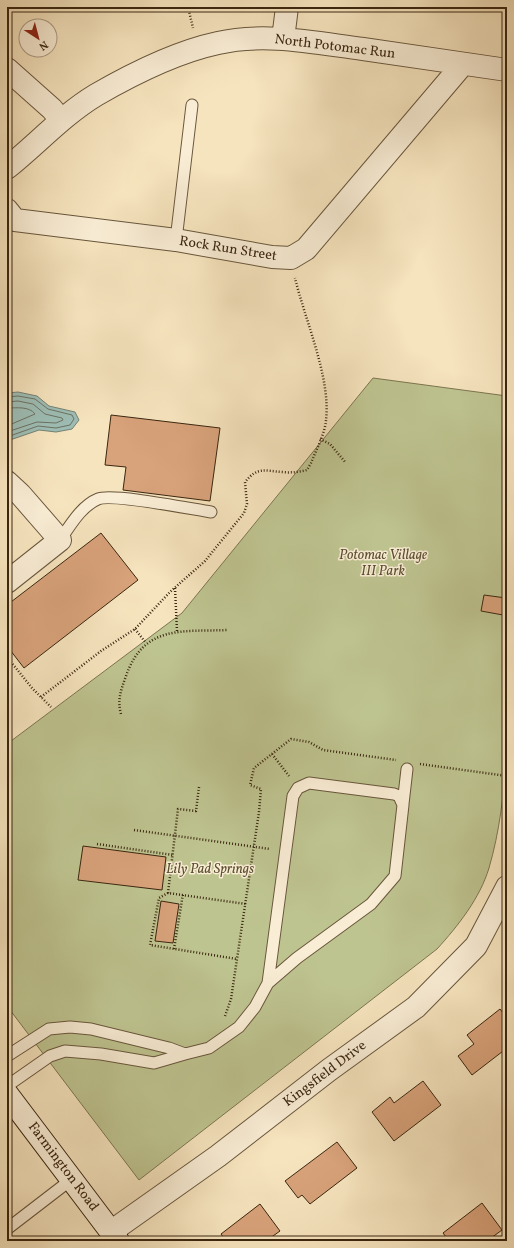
<svg xmlns="http://www.w3.org/2000/svg" width="514" height="1248" viewBox="0 0 514 1248" font-family="Vollkorn,serif">
	<style>
		.green { fill: #bec490; stroke: #7c7550 }
		.water { fill: #9dbeb6; stroke: #758174 }
		.lines { fill: none; stroke-linecap: round; stroke-linejoin: round }
		.shore { stroke: #6c7263; stroke-width: 1 }
		.building { fill: #d8a27a; stroke: #3a2610 }
		.lane-casing { stroke: #69563c; stroke-width: 13 }
		.street-casing { stroke: #69563c; stroke-width: 24 }
		.secondary-casing { stroke: #3a2610; stroke-width: 24 }
		.path { stroke: #3a2610; stroke-width: 2.5; stroke-dasharray: 1 2; stroke-linecap: butt }
		.lane { stroke: #f9edd5; stroke-width: 11 }
		.street { stroke: #f9edd5; stroke-width: 22 }
		.secondary { stroke: #f9edd5; stroke-width: 22 }
		.labels { text-anchor: middle; dominant-baseline: central; stroke-width: 3; stroke-linejoin: round; paint-order: stroke }
		.street-label { font-size: 14px; fill: #3a2610; stroke: #f9edd5 }
		.park-label { font-size: 14px; font-style: italic; fill: #5b4e30; stroke: #f9edd5 }
	</style>
	<rect width="100%" height="100%" fill="#f6e4be"/>
	<filter id="stains"><feTurbulence type="fractalNoise" baseFrequency=".005" numOctaves="4"/><feColorMatrix values="0 0 0 0 .2 0 0 0 0 .09 0 0 0 0 .02 0 0 0 .5 -.17"/></filter>
	<radialGradient id="worn" r=".72"><stop offset=".6" stop-color="#630" stop-opacity="0"/><stop offset="1" stop-color="#630" stop-opacity=".3"/></radialGradient>
	<!-- green -->
	<path class="green" d="M373,378L507,396C507,479 507,561 507,643C507,718 510,796 489,868C480,898 458,926 437,949L139,1180L7,1006V744L182,613Z"/>
	<!-- water -->
	<path class="water" d="M18,392L37,396L49,406L75,412L79,420L72,429L56,432L39,430L7,441V393Z"/>
	<g class="lines">
		<!-- shore -->
		<path class="shore" d="M7,397L18,396L35,399L48,409L72,415L74,419L70,425L56,428L38,426L7,437
			M7,402L18,401L33,404L45,414L62,418L63,420L56,423L37,422L7,432
			M7,408C17,408 29,406 35,414L7,426"/>
	</g>
	<!-- building -->
	<path class="building" d="M111,415L220,428L210,501L123,490L126,467L105,465Z
		M101,533L138,580L24,668L7,646V605Z
		M484,595L506,598L503,615L481,611Z
		M83,846L166,857L162,890L78,880Z
		M161,901L179,904L173,943L155,941Z
		M500,1009L507,1018V1048L472,1075L458,1056L474,1044L467,1035Z
		M423,1081L441,1105L394,1141L372,1112L390,1097L394,1103Z
		M337,1142L357,1168L310,1204L302,1195L298,1198L285,1181Z
		M482,1203L502,1230L487,1241H449L443,1233Z
		M260,1204L280,1231L266,1241H226L221,1234Z"/>
	<g class="lines">
		<!-- lane casing -->
		<g class="lane-casing">
			<path id="lane" d="M176,240L192,105
				M60,540C70,526 81,506 98,499C112,493 191,509 211,512
				M403,804L407,769
				M185,1054L209,1048L239,1027L255,1007L268,983L297,958L371,904L395,876L403,805L399,796L394,794L309,783L298,788L293,796L268,983
				M7,1056L49,1029L70,1027L91,1029L169,1048L185,1054L154,1063L101,1054L65,1051L50,1056L7,1086
				M7,1229L72,1179"/>
		</g>
		<!-- street casing -->
		<g class="street-casing">
			<path id="street" d="M283,39L287,7
				M7,69L52,109L61,120
				M7,168C37,144 63,115 96,95C134,73 176,52 218,43C265,32 316,43 363,49C411,56 459,63 507,70
				M7,210L15,220L176,240L272,257L291,258L306,249L463,64
				M7,482L20,494L60,540L7,582
				M112,1231L218,1156L329,1070L416,1007L476,946L507,887"/>
		</g>
		<!-- secondary casing -->
		<g class="secondary-casing">
			<path id="secondary" d="M7,1094L118,1241"/>
		</g>
		<!-- path -->
		<path class="path" d="M188,7L193,28
			M320,439L330,444L346,463
			M175,588L177,631
			M135,629L146,643
			M7,657L32,688L51,707
			M41,697L101,651L135,629L170,592L205,561L244,513L247,504L245,482C258,466 265,471 282,472C291,473 299,472 307,470L311,463C316,450 325,434 326,420C331,378 305,320 295,278
			M121,714C117,700 121,690 126,676C144,624 183,632 228,630
			M272,754L289,776
			M420,764L507,776
			M199,787L196,811L178,809L168,893L246,904
			M134,830L270,849
			M97,844L173,855
			M168,893L159,898L150,945L237,959
			M174,949L183,894
			M225,1016L231,999L259,812L261,789L250,785L254,768L291,739L309,742L323,750L396,760"/>
		<!-- lane -->
		<use href="#lane" class="lane"/>
		<!-- street -->
		<use href="#street" class="street"/>
		<!-- secondary -->
		<use href="#secondary" class="secondary"/>
	</g>
	<g class="labels">
		<!-- street labels -->
		<g class="street-label">
			<text transform="translate(335 47) rotate(7)">North Potomac Run</text>
			<text transform="translate(228 249) rotate(9)">Rock Run Street</text>
			<text transform="translate(325 1074) rotate(-37)">Kingsfield Drive</text>
			<text transform="translate(63 1167) rotate(53)">Farmington Road</text>
		</g>
		<!-- park labels -->
		<g class="park-label">
			<text x="383" y="555">Potomac Village<tspan x="383" dy="16">III Park</tspan></text>
			<text x="210" y="869">Lily Pad Springs</text>
		</g>
	</g>
	<!-- margin -->
	<rect width="514" height="1248" fill="none" stroke="#f6e4be" stroke-width="24"/>
	<rect x="8" y="8" width="498" height="1232" fill="none" stroke="#3a2610" stroke-width="2"/>
	<rect x="12" y="12" width="490" height="1224" fill="none" stroke="#3a2610"/>
	<!-- north arrow -->
	<g transform="translate(38 38) rotate(144)"><circle r="19" fill="#f9edd5" stroke="#ad9d86"/>
	<path d="M0-3L7 15L0 10L-7 15Z" fill="#8f2418"/>
	<text y="-6" font-size="11" font-weight="bold" text-anchor="middle" fill="#3a2610">N</text>
	</g>
	<rect width="100%" height="100%" filter="url(#stains)"/>
	<rect width="100%" height="100%" fill="url(#worn)"/>
</svg>
